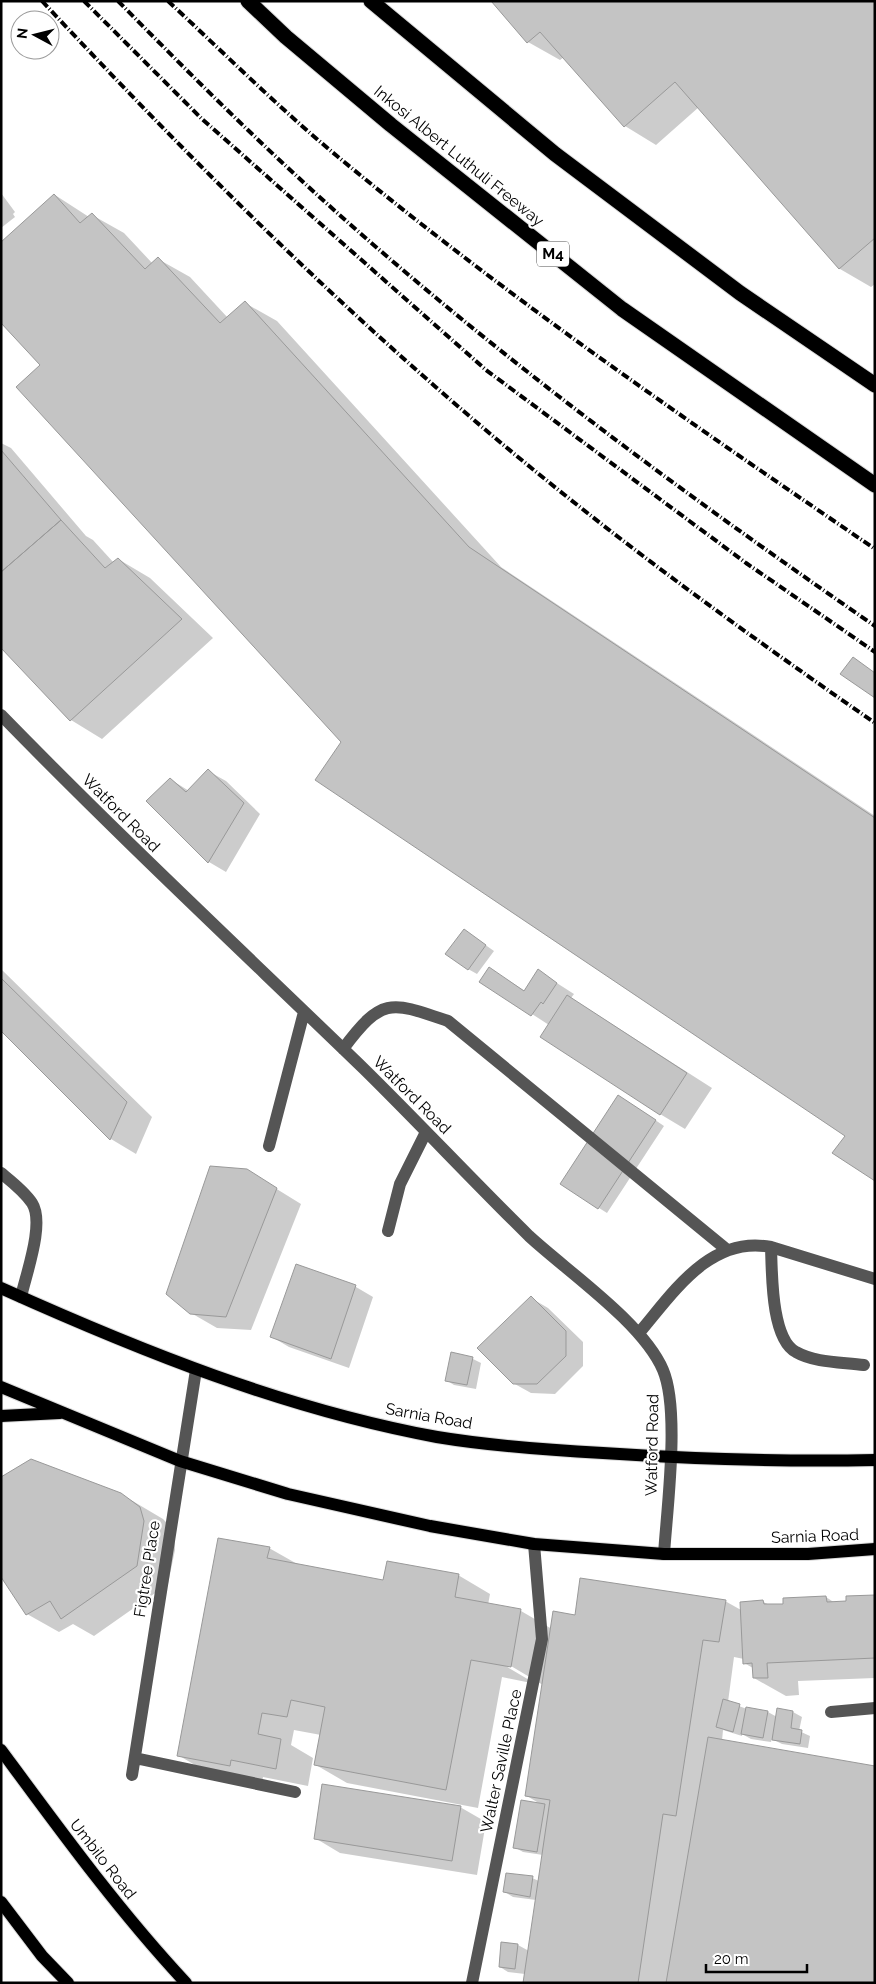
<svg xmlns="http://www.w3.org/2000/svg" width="876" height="1984" viewBox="0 0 876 1984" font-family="Raleway,sans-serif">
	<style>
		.shadow { fill: #0003 }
		.building { fill: #c4c4c4; stroke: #999 }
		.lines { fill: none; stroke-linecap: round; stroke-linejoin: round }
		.major-casing { stroke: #dbdbdb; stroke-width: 14 }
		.highway-casing { stroke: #dbdbdb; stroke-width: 17 }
		.minor { stroke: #555; stroke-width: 12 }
		.major { stroke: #000; stroke-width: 12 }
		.highway { stroke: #000; stroke-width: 15 }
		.rail { stroke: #000; stroke-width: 4; stroke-dasharray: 8 2.5 1 2.5; stroke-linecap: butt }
		.labels { text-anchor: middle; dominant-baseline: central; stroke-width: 4.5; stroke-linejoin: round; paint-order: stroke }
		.shield { fill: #fff; stroke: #4c4c4c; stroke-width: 1 }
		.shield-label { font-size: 15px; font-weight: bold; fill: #000 }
		.street-label { font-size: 16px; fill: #000; stroke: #fff }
	</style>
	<rect width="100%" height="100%" fill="#fff"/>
	<!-- shadow -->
	<path class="shadow" d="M493,1H875V284L871,287L840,269L699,107L656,145L625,126L564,57L560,60L528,42Z
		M1,193L15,212L13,214L15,217L1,228Z
		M55,195L89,217L92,215L124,233L153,264L158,259L190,277L228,318L245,303L277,321L501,567L875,816V1180L847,1135L343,742L41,366Z
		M1,443L11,448L86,536L93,540L114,563L118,559L150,578L213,638L102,739L71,720L1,646Z
		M208,771L226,781L260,814L226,872L209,862L148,801L170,779L189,791Z
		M464,930L494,951L477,974L468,969Z
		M1,969L152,1117L136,1154L111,1139L1,1030Z
		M538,971L574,994L571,998L712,1088L685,1129L660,1114L549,1025L481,981L506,979L525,991Z
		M627,1101L664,1126L607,1213L599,1208Z
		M246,1170L301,1204L251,1330L217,1328L191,1313Z
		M296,1266L356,1287L373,1297L349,1368L289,1347L272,1337Z
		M531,1298L548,1308L583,1342V1366L555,1394L531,1393L513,1383Z
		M452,1354L473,1359L481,1363L476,1389L454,1385L446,1380Z
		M31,1460L131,1500L163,1519L171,1527L175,1540V1550L168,1584L94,1636L73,1624L59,1632L27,1614Z
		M269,1548L299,1565L384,1581L458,1575L490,1594L488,1605L521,1611L552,1629L576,1616L725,1601L741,1610L763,1602L770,1605H784L826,1597L835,1603L875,1596V1678L798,1681L799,1695L786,1696L754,1678L753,1668L744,1663V1659L734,1657L728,1702L747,1709L768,1712L777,1717L778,1709L793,1712L802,1717L799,1731L810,1736L808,1748L782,1744L772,1739L771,1742L751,1739L742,1734V1736L723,1730L722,1741L875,1983H524L525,1974L508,1972L500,1967L502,1943L518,1945L529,1951L536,1900L513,1897L505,1892L532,1878L539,1881L543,1855L523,1852L514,1847L542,1805L527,1796L543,1685L506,1663L504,1665L536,1684L502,1677L478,1808L347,1783L316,1765L321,1735L294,1730L291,1745L313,1758L308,1786L263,1777L262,1783L210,1774L178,1755Z
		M460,1807L486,1822L477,1875L340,1853L315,1838Z"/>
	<!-- building -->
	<path class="building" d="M491,1H875V238L839,269L675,82L624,127L540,32L527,43Z
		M54,194L80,223L92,213L145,269L158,257L220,323L245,301L469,547L875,818V1181L832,1153L845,1136L315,780L341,742L16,387L40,365L1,323V242Z
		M1,450L61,520L1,572Z
		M61,520L105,568L118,558L182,619L70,721L1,648V572Z
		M853,657L875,673V698L840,674Z
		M208,769L244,803L208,863L146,801L170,778L186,792Z
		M464,929L486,945L468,970L445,954Z
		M489,967L524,991L538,969L557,983L543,1004L541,1002L531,1016L479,982Z
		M1,978L127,1102L110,1140L1,1031Z
		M567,995L687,1073L660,1115L540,1037Z
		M618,1095L656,1120L598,1209L560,1184Z
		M210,1166L247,1169L277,1188L226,1317L190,1314L166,1294Z
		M296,1264L356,1285L331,1359L270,1337Z
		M531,1296L566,1331V1356L537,1384H513L477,1348Z
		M451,1352L473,1357L467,1385L445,1381Z
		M31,1459L121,1493L140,1507L144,1521L137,1566L61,1619L50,1601L26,1615L1,1577V1477Z
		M218,1538L270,1547L267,1558L383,1580L387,1561L459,1574L455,1597L521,1609L511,1667L471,1660L446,1790L314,1765L325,1707L291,1700L287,1717L262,1713L258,1734L281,1739L276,1769L231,1760L230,1766L177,1756Z
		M580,1578L726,1600L719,1642L703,1640L676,1816L663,1814L638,1983H523L550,1800L525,1796L553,1611L575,1615Z
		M875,1595V1658L767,1663L768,1678H753L752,1663L743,1664L740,1602L763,1600L764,1604H783V1598L826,1596L827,1602L846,1601V1596Z
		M723,1699L740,1704L733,1732L716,1727Z
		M746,1707L768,1711L763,1738L741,1734Z
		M777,1708L793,1711L791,1728L802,1730L800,1744L772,1740Z
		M708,1737L875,1766V1983H666Z
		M322,1784L461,1806L452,1861L314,1839Z
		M521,1800L545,1804L537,1852L513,1848Z
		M506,1873L533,1876L530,1897L503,1892Z
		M501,1942L518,1944L515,1969L499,1967Z"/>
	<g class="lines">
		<!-- major casing -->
		<g class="major-casing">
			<path id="major" d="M1,1288C141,1351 285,1409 437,1437C491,1446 548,1450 603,1453C694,1459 784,1462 875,1460
				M1,1387L180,1461L288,1494L430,1526L534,1544L664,1554H808L875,1549
				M1,1416L60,1413
				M1,1750C60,1830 118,1910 186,1983
				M1,1902L42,1956L68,1983"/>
		</g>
		<!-- highway casing -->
		<g class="highway-casing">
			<path id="highway" d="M248,1L286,37L391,125L622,309L875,485
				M371,1L555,154L740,293L875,385"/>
		</g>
		<!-- minor -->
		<path class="minor" d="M1,715C119,836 242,951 363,1068C419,1123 473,1181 529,1236C568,1272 643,1323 663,1370C680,1410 667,1508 664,1554
			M343,1049C382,997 390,1001 448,1021L726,1249
			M269,1146L304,1012
			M1,1173C12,1182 24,1191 32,1203C45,1223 26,1274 21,1297
			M388,1231L400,1184L426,1132
			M771,1247C772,1273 771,1339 796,1352C815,1363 843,1362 864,1365
			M639,1333C673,1293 710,1235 771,1247L875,1279
			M831,1712L875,1708
			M135,1758L295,1792
			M132,1775L196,1370
			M472,1983L542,1639L534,1544"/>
		<!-- major -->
		<use href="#major" class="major"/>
		<!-- highway -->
		<use href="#highway" class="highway"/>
		<!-- rail -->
		<path class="rail" d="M42,1C206,177 378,346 566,496C666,576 770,650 875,723
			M84,1L202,119L486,370L746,563L875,652
			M118,1C185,69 253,137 324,201C496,356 684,494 875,626
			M168,1C224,53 279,108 337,156C508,298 692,424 875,549"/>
	</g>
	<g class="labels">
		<!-- shield labels -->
		<rect class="shield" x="537" y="241.5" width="32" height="25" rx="4"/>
		<g class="shield-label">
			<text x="553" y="254">M4</text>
		</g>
		<!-- street labels -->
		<g class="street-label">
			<text transform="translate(459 156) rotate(39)">Inkosi Albert Luthuli Freeway</text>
			<text transform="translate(121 813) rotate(45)">Watford Road</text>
			<text transform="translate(412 1095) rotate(45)">Watford Road</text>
			<text transform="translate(429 1416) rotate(10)">Sarnia Road</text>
			<text transform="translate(652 1445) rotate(-89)">Watford Road</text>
			<text transform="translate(815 1536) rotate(-2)">Sarnia Road</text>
			<text transform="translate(147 1569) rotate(-81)">Figtree Place</text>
			<text transform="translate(501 1761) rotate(-78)">Walter Saville Place</text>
			<text transform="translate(103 1859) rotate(52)">Umbilo Road</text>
		</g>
	</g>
	<!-- border -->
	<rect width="876" height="1984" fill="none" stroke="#000000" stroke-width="5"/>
	<!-- north arrow -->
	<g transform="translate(35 35) rotate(277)"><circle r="24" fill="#ffffff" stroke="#999999"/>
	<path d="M0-4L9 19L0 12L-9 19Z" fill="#000000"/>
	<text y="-8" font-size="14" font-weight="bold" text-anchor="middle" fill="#000000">N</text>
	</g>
	<!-- scale -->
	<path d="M706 1964v8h101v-8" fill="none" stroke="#000000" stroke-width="2.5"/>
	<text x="714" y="1964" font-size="15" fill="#000000" stroke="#ffffff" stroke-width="4" paint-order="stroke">20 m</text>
</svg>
